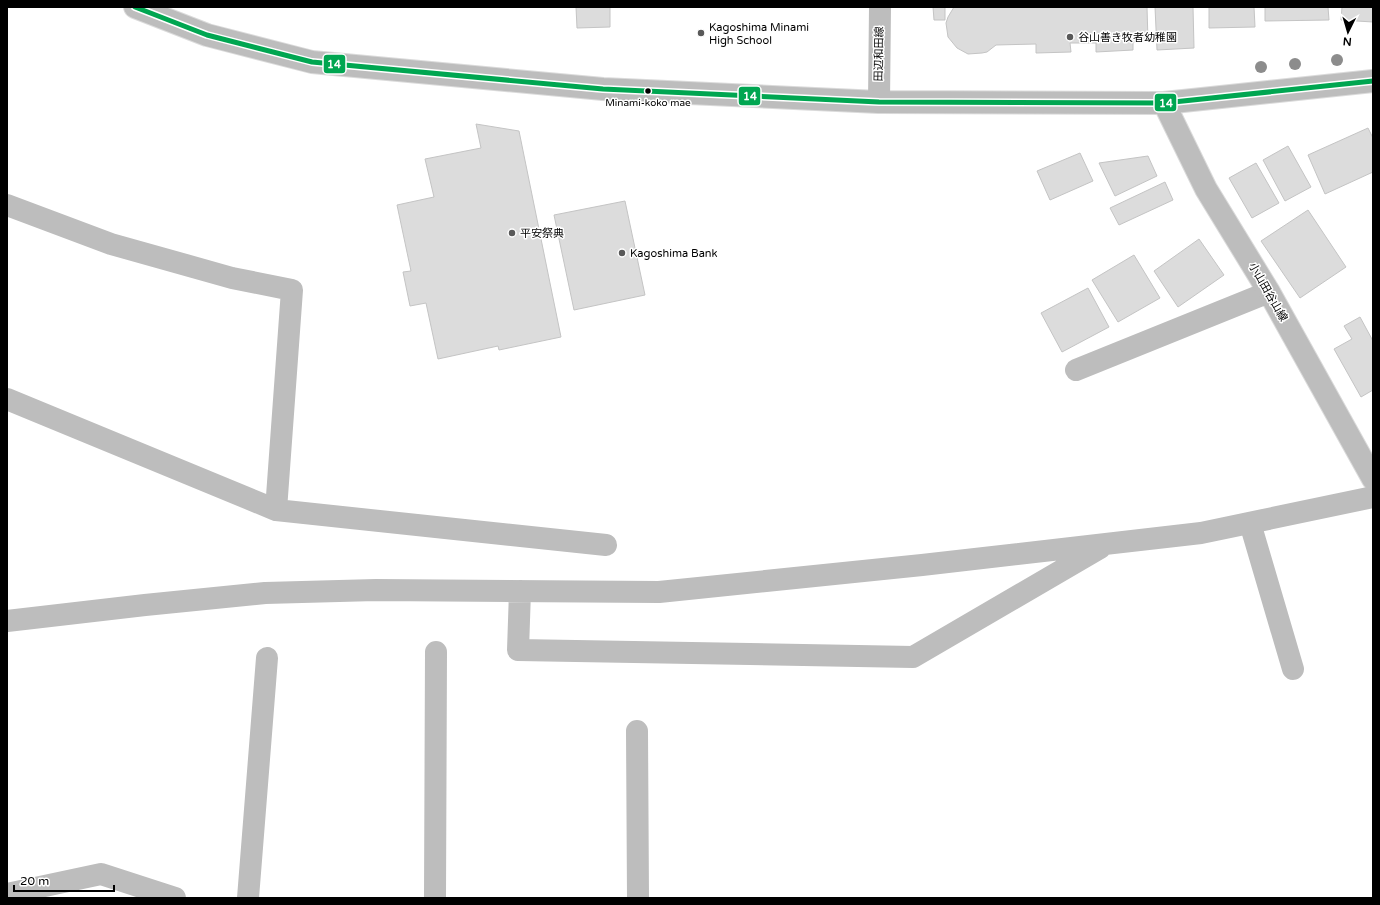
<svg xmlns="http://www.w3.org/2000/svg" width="1380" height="905" viewBox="0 0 1380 905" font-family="'Varela Round','Noto Sans JP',sans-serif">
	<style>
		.building { fill: #dcdcdc; stroke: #c4c4c4 }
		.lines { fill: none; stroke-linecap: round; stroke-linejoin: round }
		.major-casing { stroke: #dbdbdb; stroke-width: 24 }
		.minor { stroke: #bdbdbd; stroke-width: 22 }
		.major { stroke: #bdbdbd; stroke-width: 22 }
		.bus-1-casing { stroke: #fff; stroke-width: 8 }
		.bus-1 { stroke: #00a651; stroke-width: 5 }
		.tree { fill: #8c8c8c }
		.poi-dot { fill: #595959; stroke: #fff; stroke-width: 1.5 }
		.bus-dot { fill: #000; stroke: #fff; stroke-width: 1.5 }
		.labels { text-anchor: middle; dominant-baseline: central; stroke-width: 3; stroke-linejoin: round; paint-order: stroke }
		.bus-label { font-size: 10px; fill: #000; stroke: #fff }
		.poi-label { font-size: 11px; fill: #000; stroke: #fff; text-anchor: start }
		.street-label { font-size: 11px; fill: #000; stroke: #fff }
		.line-badge { stroke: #fff; stroke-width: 1.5 }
		.badge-label { font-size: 11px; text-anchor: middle; font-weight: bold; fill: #fff }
	</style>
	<rect width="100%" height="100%" fill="#fff"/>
	<!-- building -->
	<path class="building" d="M576,7H610V27L577,28Z
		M933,7H945V20H934Z
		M954,7H1147L1148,41L1133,42V50L1096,52V43H1070L1071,52L1036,53V44L996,45L987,52L982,53L968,54L957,48L948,37L946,23L948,17Z
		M1155,7H1193L1194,48L1157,50Z
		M1209,7H1254L1255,27L1209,28Z
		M1265,7H1328L1329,20L1265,21Z
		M1342,7H1373V22L1341,20Z
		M476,124L519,131L561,337L499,350L498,346L438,359L426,303L410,306L403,272L411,271L397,205L434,197L425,159L481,148Z
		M1368,128L1373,138V172L1325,194L1308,155Z
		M1288,146L1311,187L1285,201L1263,160Z
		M1080,153L1093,181L1050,200L1037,171Z
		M1148,156L1157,176L1115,196L1099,163Z
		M1256,163L1279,203L1252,218L1229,178Z
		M1165,182L1173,200L1119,225L1110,208Z
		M625,201L645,295L574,310L554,215Z
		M1308,210L1346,267L1300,298L1261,241Z
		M1199,239L1224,275L1178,307L1154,271Z
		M1134,255L1160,298L1118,322L1092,280Z
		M1088,288L1109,327L1062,352L1041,313Z
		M1360,317L1373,341V390L1361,397L1334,349L1352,339L1344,326Z"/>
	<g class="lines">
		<!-- major casing -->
		<g class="major-casing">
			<path id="major" d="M135,7L207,35L312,62L603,89L879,102L1164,103L1373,81
				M1164,103L1206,189L1269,292L1373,479"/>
		</g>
		<!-- minor -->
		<path class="minor" d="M879,102L880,7
			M7,205L111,244L232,278L292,290L276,510L606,545
			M1076,370L1269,292
			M7,399L276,510
			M1250,523L1293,669
			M520,591L518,650L913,657L1100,548
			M7,621L145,605L265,593L376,590L659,592L922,565L1201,533L1373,497
			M637,731L638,898
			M7,894L101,874L175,898
			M248,898L267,658
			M435,898L436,652"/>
		<!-- major -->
		<use href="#major" class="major"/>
		<!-- bus-1 casing -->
		<g class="bus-1-casing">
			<path id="bus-1" d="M135,7L207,35L312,62L603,89L879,102L1164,103L1373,81"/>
		</g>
		<!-- bus-1 -->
		<use href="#bus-1" class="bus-1"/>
	</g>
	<!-- trees -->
	<g class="tree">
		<circle cx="1337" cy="60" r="6"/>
		<circle cx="1295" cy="64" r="6"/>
		<circle cx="1261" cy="67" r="6"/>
	</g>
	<!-- markers -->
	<g class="poi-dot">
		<circle cx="701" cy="33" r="4"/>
		<circle cx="1070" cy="37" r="4"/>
		<circle cx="512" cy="233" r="4"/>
		<circle cx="622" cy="253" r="4"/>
	</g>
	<circle class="bus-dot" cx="648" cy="91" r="3.5"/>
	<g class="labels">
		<!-- bus labels -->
		<g class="bus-label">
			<text x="648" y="103">Minami-koko mae</text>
		</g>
		<!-- poi labels -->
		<g class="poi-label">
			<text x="709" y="27">Kagoshima Minami<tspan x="709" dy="13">High School</tspan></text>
			<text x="1078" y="37">谷山善き牧者幼稚園</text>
			<text x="520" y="233">平安祭典</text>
			<text x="630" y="253">Kagoshima Bank</text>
		</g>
		<!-- street labels -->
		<g class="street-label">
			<text transform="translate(879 54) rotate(-89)">田辺和田線</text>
			<text transform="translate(1268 292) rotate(60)">小山田谷山線</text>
		</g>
	</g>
	<g class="line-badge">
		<rect x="323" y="54" width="23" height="20" rx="4" fill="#00a651"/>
		<rect x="738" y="86" width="23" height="20" rx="4" fill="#00a651"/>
		<rect x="1154" y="93" width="23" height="19" rx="4" fill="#00a651"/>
	</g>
	<g class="badge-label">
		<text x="334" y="68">14</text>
		<text x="750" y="100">14</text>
		<text x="1166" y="107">14</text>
	</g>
	<!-- border -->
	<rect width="1380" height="905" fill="none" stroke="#000000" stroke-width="16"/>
	<!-- north arrow -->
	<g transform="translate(1348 32) rotate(185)" stroke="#ffffff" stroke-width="3" paint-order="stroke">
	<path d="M0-3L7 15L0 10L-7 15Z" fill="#000000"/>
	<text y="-6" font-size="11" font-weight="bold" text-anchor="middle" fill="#000000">N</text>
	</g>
	<!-- scale -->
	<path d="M14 885v6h100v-6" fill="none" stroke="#000000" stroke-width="2"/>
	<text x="20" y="885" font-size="12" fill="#000000" stroke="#ffffff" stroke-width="3" paint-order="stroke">20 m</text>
</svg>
